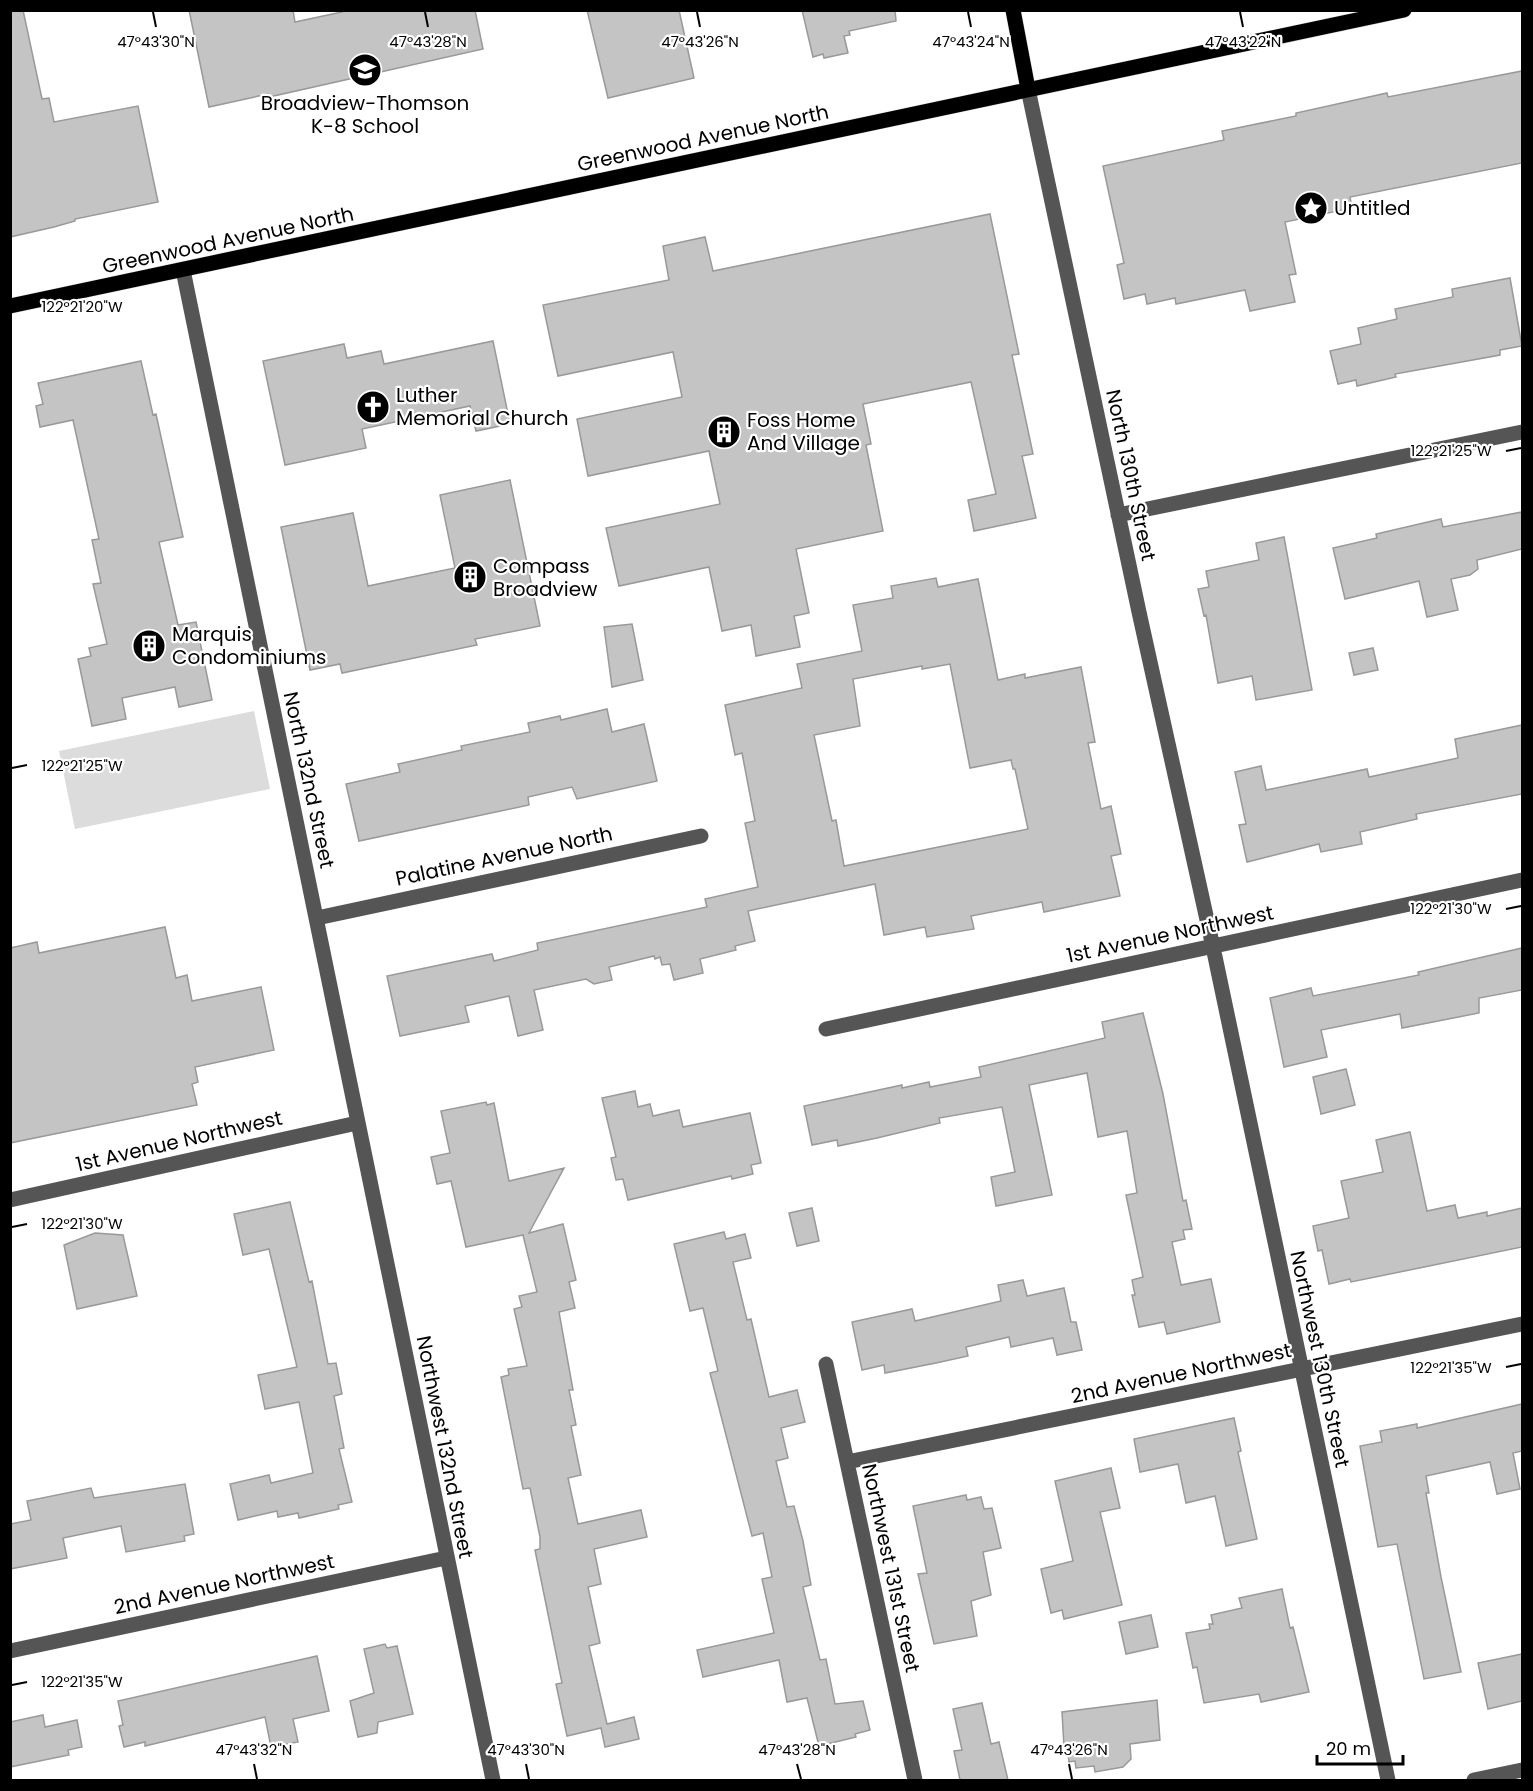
<svg xmlns="http://www.w3.org/2000/svg" width="1533" height="1791" viewBox="0 0 1533 1791" font-family="Poppins,sans-serif">
	<style>
		.green { fill: #dcdcdc }
		.building { fill: #c4c4c4; stroke: #999; stroke-width: 1.5; fill-rule: evenodd }
		.lines { fill: none; stroke-linecap: round; stroke-linejoin: round }
		.major-casing { stroke: #dbdbdb; stroke-width: 16 }
		.minor { stroke: #555; stroke-width: 15 }
		.major { stroke: #000; stroke-width: 15 }
		.ticks { fill: none; stroke: #000; stroke-width: 2 }
		.labels { text-anchor: middle; dominant-baseline: central; stroke-width: 4.5; stroke-linejoin: round; paint-order: stroke }
		.poi-label { font-size: 20px; fill: #000; stroke: #fff; text-anchor: start }
		.street-label { font-size: 20px; fill: #000; stroke: #fff }
		.ticks-label { font-size: 15px; text-anchor: middle; fill: #000; stroke: #fff; stroke-width: 4.5; stroke-linejoin: round; paint-order: stroke }
	</style>
	<rect width="100%" height="100%" fill="#fff"/>
	<!-- green -->
	<path class="green" d="M254,711L270,789L75,829L59,751Z"/>
	<!-- building -->
	<path class="building" d="M10,10H23L42,99L49,98L54,122L138,106L158,202L75,219V221L54,227L10,237Z
		M189,10H293L295,22L351,10H475L483,49L269,97L268,94L209,107Z
		M587,10H679L694,78L608,98Z
		M802,10H895L896,21L849,31L850,35L844,36L848,53L824,58L823,54L813,57Z
		M1522,71V163L1350,197L1352,208L1285,222L1296,274L1289,275L1295,302L1250,311L1245,290L1176,304L1175,298L1147,304L1145,294L1124,299L1117,265L1124,263L1103,166L1224,140L1222,131L1296,116V113L1387,93L1388,97Z
		M990,214L1019,354L1012,355L1033,454L1022,456L1036,518L974,531L968,500L996,494L971,382L863,404L871,444L866,445L883,531L796,549L809,613L794,616L800,647L756,656L751,625L722,631L709,567L619,586L606,528L720,504L709,451L588,476L577,419L682,397L673,352L558,376L543,305L669,280L663,246L705,237L713,271Z
		M1510,278L1522,346L1500,350V355L1395,374L1396,377L1357,386L1356,380L1338,384L1330,351L1361,344L1358,328L1397,319L1395,309L1453,297L1452,289Z
		M493,341L510,424L476,431L470,406L362,429L366,448L285,465L263,361L344,344L347,358L381,351L384,364Z
		M141,361L153,415L156,414L183,537L159,542L178,625L196,622L212,700L179,707L175,687L122,698L126,719L92,726L78,659L91,656L89,648L107,644L93,584L101,583L92,540L99,539L73,420L40,427L36,406L43,404L38,383Z
		M510,480L540,626L475,639L477,645L342,673L340,664L310,670L281,527L353,513L368,586L455,568L440,495Z
		M1522,512V549L1477,560L1478,569L1470,575L1451,579L1458,610L1427,617L1419,581L1345,599L1333,548L1377,538L1376,534L1441,519L1443,527Z
		M1284,537L1312,690L1256,700L1252,676L1218,683L1206,615L1204,616L1198,589L1209,587L1206,571L1259,560L1256,543Z
		M936,578L938,587L978,579L998,680L1025,674V678L1081,667L1095,742L1088,743L1101,809L1111,806L1121,854L1111,856L1120,896L1044,912L1042,902L971,916L974,929L927,937L925,927L884,935L875,884L748,911L755,941L735,946L736,950L700,959L703,973L674,980L670,964L662,965L660,957L655,959L654,956L609,967L612,980L594,984L586,979L534,990L543,1030L518,1036L509,996L465,1006L469,1022L400,1036L387,976L492,954L494,961L538,950L537,943L707,907L705,899L758,887L745,823L755,821L742,753L735,755L725,705L802,688L797,664L862,651L853,605L893,598L891,586ZM950,664L970,768L1011,760L1013,769H1015L1028,829L844,866L836,820L832,821L814,735L860,726L853,679L922,666V669Z
		M632,624L643,680L612,687L604,627Z
		M1373,648L1378,670L1354,675L1349,653Z
		M607,709L612,732L644,724L657,781L577,799L572,787L528,797L529,805L359,841L346,784L400,772L398,764L462,750L461,746L530,732L528,723L560,716L561,720Z
		M1522,725V794L1416,814L1417,819L1360,832L1362,844L1321,852L1319,844L1247,862L1239,825L1246,824L1235,772L1261,766L1266,790L1367,769L1369,777L1458,758L1455,739Z
		M165,927L176,978L187,975L192,1001L261,987L274,1050L195,1067L198,1082L192,1084L197,1105L10,1143V948L37,942L39,953Z
		M1522,948V990L1479,998V1013L1402,1028L1400,1014L1321,1030L1327,1057L1284,1067L1270,998L1311,988L1313,996L1419,975L1418,972Z
		M1143,1013L1163,1094L1183,1201L1186,1200L1192,1229L1183,1230L1185,1239L1172,1242L1181,1285L1211,1279L1220,1322L1167,1334L1164,1322L1139,1327L1132,1295H1135L1132,1280L1143,1277L1126,1195L1137,1193L1127,1131L1098,1137L1087,1073L1029,1085L1052,1195L996,1206L991,1177L1015,1172L1002,1107L939,1118L940,1123L877,1138L838,1146L837,1140L812,1145L804,1106L902,1085V1088L929,1082L930,1087L981,1077L979,1067L1105,1038L1102,1022Z
		M1346,1069L1355,1105L1321,1114L1313,1077Z
		M635,1091L638,1107L650,1104L653,1116L679,1110L683,1127L750,1113L761,1163L751,1165L753,1174L732,1179L731,1176L628,1200L623,1179L616,1180L611,1158L616,1157L602,1098Z
		M486,1102L487,1105L494,1103L509,1181L564,1168L529,1233L563,1224L576,1280L569,1282L575,1308L559,1312L573,1390H569L576,1425L571,1426L581,1475L568,1478L578,1524L641,1510L647,1537L594,1549L601,1584L588,1587L600,1643L589,1646L607,1724L634,1717L639,1739L605,1747L601,1728L567,1736L556,1684L562,1683L535,1550L540,1549V1537L530,1488L523,1489L501,1377L509,1375L508,1369L527,1366L514,1309L522,1307L519,1296L537,1292L523,1235L466,1247L451,1181L437,1184L431,1157L450,1153L441,1111Z
		M1410,1132L1427,1211L1455,1205L1458,1218L1487,1212V1216L1522,1208V1247L1351,1282L1350,1279L1329,1284L1322,1250L1318,1251L1313,1226L1349,1218L1341,1181L1383,1172L1376,1140Z
		M290,1202L309,1282L312,1281L328,1364L336,1363L342,1394L334,1396L344,1448L339,1449L352,1502L338,1505L339,1509L299,1518L298,1513L278,1517L277,1511L238,1520L230,1484L269,1475L271,1483L313,1473L299,1402L265,1409L258,1375L297,1367L269,1249L243,1255L234,1214Z
		M812,1208L819,1241L797,1246L789,1213Z
		M724,1232L726,1239L745,1234L751,1258L733,1262L747,1320L751,1319L769,1397L797,1390L805,1422L781,1428L788,1458L776,1461L787,1507L794,1506L803,1541L811,1585L803,1587L820,1660L826,1659L835,1704L863,1701L870,1730L855,1734L856,1737L819,1746L807,1698L787,1702L779,1660L703,1677L697,1650L774,1633L762,1579L772,1577L763,1533L752,1536L710,1373L718,1371L703,1308L690,1311L674,1244Z
		M95,1233L123,1235L137,1296L77,1309L64,1245Z
		M1023,1280L1027,1296L1064,1288L1071,1322H1076L1082,1350L1057,1355L1053,1338L1011,1347L1009,1337L966,1347L968,1356L936,1363L885,1373L884,1365L862,1370L852,1322L912,1309L915,1321L1001,1301L998,1285Z
		M1522,1404V1451L1513,1453L1520,1489L1497,1494L1490,1462L1426,1476L1429,1493H1426L1441,1577L1461,1672L1424,1679L1397,1544L1378,1547L1360,1446L1382,1442L1380,1431L1417,1424V1428Z
		M1234,1418L1241,1451L1238,1452L1257,1539L1226,1546L1215,1496L1186,1503L1178,1464L1140,1472L1134,1439Z
		M1111,1468L1120,1508L1100,1512L1122,1605L1064,1619L1062,1610L1051,1613L1041,1569L1073,1561L1055,1481Z
		M185,1484L194,1534L184,1536L185,1541L126,1552L121,1526L63,1538L67,1558L10,1569V1524L31,1520L27,1501L91,1488L94,1498Z
		M966,1495L967,1500L981,1497L984,1509L992,1508L1001,1548L983,1552L991,1595L971,1601L977,1636L934,1644L918,1574L927,1573L913,1506Z
		M1282,1589L1290,1628L1293,1627L1309,1692L1261,1702L1259,1694L1204,1703L1197,1667L1193,1668L1186,1633L1210,1629L1209,1624H1213L1211,1615L1242,1608L1239,1598Z
		M1151,1615L1158,1647L1126,1654L1119,1622Z
		M385,1644L387,1648L397,1646L413,1714L378,1722L377,1733L358,1737L350,1701L374,1693L364,1649Z
		M1522,1654V1701L1488,1709L1478,1663Z
		M317,1656L329,1711L293,1719L298,1742L271,1747L265,1717L145,1746V1742L124,1747L119,1726L123,1725L118,1701Z
		M1157,1700L1160,1740L1130,1744L1131,1759L1123,1767L1095,1772L1094,1766L1076,1768L1075,1761L1069,1762L1067,1746L1064,1747L1062,1712Z
		M982,1703L991,1744L999,1742L1008,1780H960L954,1751L962,1750L953,1709Z
		M43,1715L45,1727L77,1720L82,1747L68,1750L69,1755L10,1767V1722Z"/>
	<g class="lines">
		<!-- major casing -->
		<g class="major-casing">
			<path id="major" d="M1013,10L1028,89
				M10,306L1404,10"/>
		</g>
		<!-- minor -->
		<path class="minor" d="M1028,89L1139,612L1213,947L1388,1780
			M183,270C290,773 387,1278 493,1780
			M1118,515L1522,432
			M317,918L701,836
			M826,1029L1522,880
			M10,1200L357,1123
			M826,1364L915,1780
			M847,1462L1522,1324
			M10,1651L446,1558
			M1474,1780L1522,1770"/>
		<!-- major -->
		<use href="#major" class="major"/>
	</g>
	<!-- ticks -->
	<path class="ticks" d="M153,12L156,27M425,12L428,27M697,12L700,27M968,12L971,27M1240,12L1243,27M12,310L27,307M1506,451L1521,448M12,768L27,765M1506,909L1521,906M12,1227L27,1224M1506,1367L1521,1364M12,1685L27,1682M254,1764L257,1779M526,1764L529,1779M797,1764L801,1779M1069,1764L1072,1779"/>
	<!-- icons -->
	<defs>
		<g id="school-disc" transform="scale(1.725)"><circle r="9.5" fill="#000" stroke="#fff"/><path d="M0-5L7-2L0 1L-7-2ZM-4 1L0 2.5L4 1V4Q0 6-4 4Z" fill="#fff"/></g>
		<g id="sight-disc" transform="scale(1.725)"><circle r="9.5" fill="#000" stroke="#fff"/><path d="M0-6L1.8-2.2L6-1.7L2.9 1.2L3.7 5.4L0 3.3L-3.7 5.4L-2.9 1.2L-6-1.7L-1.8-2.2Z" fill="#fff"/></g>
		<g id="church-disc" transform="scale(1.725)"><circle r="9.5" fill="#000" stroke="#fff"/><path d="M-1.2-6h2.4v3.5h3.3v2.4h-3.3V6h-2.4V-.1h-3.3v-2.4h3.3Z" fill="#fff"/></g>
		<g id="building-disc" transform="scale(1.725)"><circle r="9.5" fill="#000" stroke="#fff"/><path d="M-4-6H4V6H1V3H-1V6H-4ZM-2.5-4.3h1.7v1.8h-1.7ZM.8-4.3h1.7v1.8H.8ZM-2.5-1h1.7V.8h-1.7ZM.8-1h1.7V.8H.8Z" fill="#fff"/></g>
	</defs>
	<g fill-rule="evenodd">
		<use href="#school-disc" x="365" y="70"/>
		<use href="#sight-disc" x="1311" y="208"/>
		<use href="#church-disc" x="373" y="407"/>
		<use href="#building-disc" x="724" y="432"/>
		<use href="#building-disc" x="470" y="577"/>
		<use href="#building-disc" x="149" y="646"/>
	</g>
	<g class="labels">
		<!-- poi labels -->
		<g class="poi-label">
			<text x="365" y="103" text-anchor="middle">Broadview-Thomson<tspan x="365" dy="23">K-8 School</tspan></text>
			<text x="1334" y="208">Untitled</text>
			<text x="396" y="395">Luther<tspan x="396" dy="23">Memorial Church</tspan></text>
			<text x="747" y="420">Foss Home<tspan x="747" dy="23">And Village</tspan></text>
			<text x="493" y="566">Compass<tspan x="493" dy="23">Broadview</tspan></text>
			<text x="172" y="634">Marquis<tspan x="172" dy="23">Condominiums</tspan></text>
		</g>
		<!-- street labels -->
		<g class="street-label">
			<text transform="translate(703 138) rotate(-12)">Greenwood Avenue North</text>
			<text transform="translate(228 240) rotate(-12)">Greenwood Avenue North</text>
			<text transform="translate(1131 475) rotate(78)">North 130th Street</text>
			<text transform="translate(309 780) rotate(78)">North 132nd Street</text>
			<text transform="translate(504 856) rotate(-12)">Palatine Avenue North</text>
			<text transform="translate(1170 934) rotate(-12)">1st Avenue Northwest</text>
			<text transform="translate(179 1141) rotate(-13)">1st Avenue Northwest</text>
			<text transform="translate(1320 1359) rotate(78)">Northwest 130th Street</text>
			<text transform="translate(1181 1373) rotate(-12)">2nd Avenue Northwest</text>
			<text transform="translate(445 1447) rotate(79)">Northwest 132nd Street</text>
			<text transform="translate(891 1568) rotate(78)">Northwest 131st Street</text>
			<text transform="translate(224 1584) rotate(-12)">2nd Avenue Northwest</text>
		</g>
	</g>
	<g class="ticks-label">
		<text x="156" y="47">47°43'30"N</text>
		<text x="428" y="47">47°43'28"N</text>
		<text x="700" y="47">47°43'26"N</text>
		<text x="971" y="47">47°43'24"N</text>
		<text x="1243" y="47">47°43'22"N</text>
		<text x="82" y="312">122°21'20"W</text>
		<text x="1451" y="456">122°21'25"W</text>
		<text x="82" y="771">122°21'25"W</text>
		<text x="1451" y="914">122°21'30"W</text>
		<text x="82" y="1229">122°21'30"W</text>
		<text x="1451" y="1373">122°21'35"W</text>
		<text x="82" y="1687">122°21'35"W</text>
		<text x="254" y="1755">47°43'32"N</text>
		<text x="526" y="1755">47°43'30"N</text>
		<text x="797" y="1755">47°43'28"N</text>
		<text x="1069" y="1755">47°43'26"N</text>
	</g>
	<!-- border -->
	<rect width="1533" height="1791" fill="none" stroke="#000000" stroke-width="24"/>
	<!-- scale -->
	<path d="M1317 1755v9h86v-9" fill="none" stroke="#000000" stroke-width="3"/>
	<text x="1326" y="1755" font-size="18" fill="#000000" stroke="#ffffff" stroke-width="4.5" paint-order="stroke">20 m</text>
</svg>
